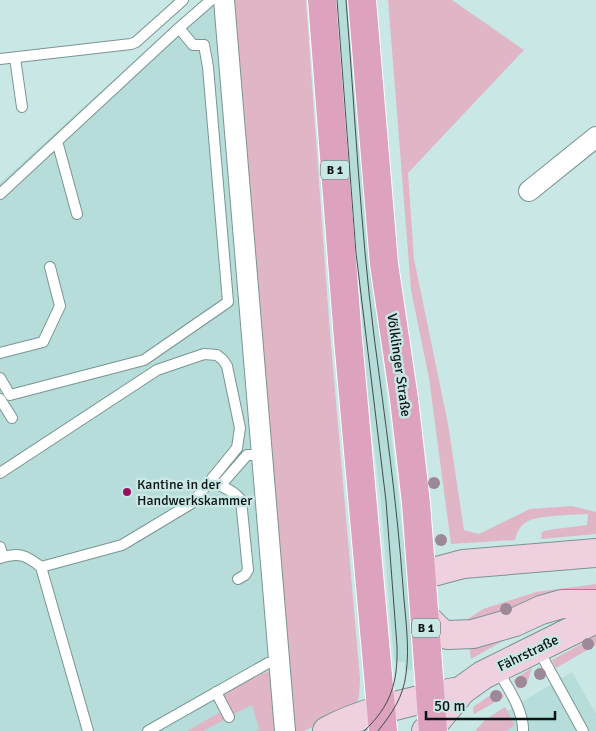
<svg xmlns="http://www.w3.org/2000/svg" width="596" height="731" viewBox="0 0 596 731" font-family="Signika,sans-serif">
	<style>
		.built { fill: #b6ddda }
		.green { fill: #e0b6c7 }
		.lines { fill: none; stroke-linecap: round; stroke-linejoin: round }
		.lane-casing { stroke: #799593; stroke-width: 12 }
		.street-casing { stroke: #799593; stroke-width: 22 }
		.secondary-casing { stroke: #799593; stroke-width: 30 }
		.primary-casing { stroke: #fff; stroke-width: 30 }
		.lane { stroke: #fff; stroke-width: 10 }
		.street { stroke: #fff; stroke-width: 20 }
		.secondary { stroke: #eed0df; stroke-width: 28 }
		.primary { stroke: #dda2be; stroke-width: 28 }
		.tram { stroke: #3e4d4d; stroke-width: 1 }
		.tree { fill: #9d8897 }
		.poi-dot { fill: #9a1061; stroke: #c9e7e4; stroke-width: 2 }
		.labels { text-anchor: middle; dominant-baseline: central; stroke-width: 5; stroke-linejoin: round; paint-order: stroke }
		.shield { fill: #c9e7e4; stroke: #435352; stroke-width: 1 }
		.shield-label { font-size: 12px; font-weight: bold; fill: #0a1414 }
		.street-label { font-size: 14px; fill: #0a1414; stroke: #c9e7e4 }
		.poi-label { font-size: 14px; fill: #0a1414; stroke: #c9e7e4; text-anchor: start }
	</style>
	<rect width="100%" height="100%" fill="#c9e7e4"/>
	<!-- built -->
	<path class="built" d="M202,0H217L279,727L272,731H0V183Z
		M332,0H351L370,251L405,554L412,645V670L405,671V662L394,661L381,502L360,336Z
		M572,672L596,714V731H477L478,728Z"/>
	<!-- green -->
	<path class="green" d="M232,0H306L329,321L360,679L359,697L355,707L304,731H294Z
		M388,0H452L524,50L408,173L414,259L448,424L464,530L479,534L530,509L572,506L596,512V534L541,539L542,532L548,530L587,525L588,514C572,515 541,515 528,521C520,525 517,532 515,540L451,544L429,378L411,290Z
		M596,584V589L579,591L468,624V619L483,609L536,592Z
		M596,636V645L556,668L552,660Z
		M506,638V639L471,659L469,645Z
		M532,668L527,683L518,689L513,680Z
		M270,672L276,731H255L259,729L252,705L232,715L222,696C237,687 253,673 270,672Z
		M498,690L502,693L504,697L474,714L473,707Z
		M505,707L515,725L506,731H475L485,720Z
		M220,712L224,720L203,731H187Z"/>
	<g class="lines">
		<!-- lane casing -->
		<g class="lane-casing">
			<path id="lane" d="M179,28L211,0
				M15,58L22,107
				M0,59L131,44L136,42L183,0
				M57,141L77,214
				M0,194L179,28L193,45H204L208,67L228,302L144,360L10,395L0,378
				M0,353L43,342L60,306L50,267
				M0,399L12,418
				M0,473L157,370L204,354L217,355L223,360L227,366L240,428L237,448L192,503L122,545L41,567
				M211,480C221,487 234,490 241,500L248,570L245,575L238,579
				M220,486L247,455H262
				M0,547L3,557
				M0,558C19,552 26,555 41,567L88,731
				M538,649L583,731
				M497,669C507,686 524,711 523,731
				M216,692L229,717
				M148,731L268,663L278,662"/>
		</g>
		<!-- street casing -->
		<g class="street-casing">
			<path id="street" d="M224,0L285,731
				M529,191L596,137"/>
		</g>
		<!-- secondary casing -->
		<g class="secondary-casing">
			<path id="secondary" d="M422,575L463,564L596,553
				M425,617L441,633L448,635L473,634L515,622L541,610L562,604H596
				M327,731C366,710 411,702 454,692
				M426,731L432,726L462,690L483,675L596,619"/>
		</g>
		<!-- primary casing -->
		<g class="primary-casing">
			<path id="primary" d="M322,0L348,339L383,731
				M362,0L384,264L404,399L416,503L433,731"/>
		</g>
		<!-- lane -->
		<use href="#lane" class="lane"/>
		<!-- street -->
		<use href="#street" class="street"/>
		<!-- secondary -->
		<use href="#secondary" class="secondary"/>
		<!-- primary -->
		<use href="#primary" class="primary"/>
		<!-- tram -->
		<path class="tram" d="M337,0L356,253L386,501L397,646C398,682 391,706 364,731
			M346,0C355,112 360,224 374,336C385,419 397,503 403,587C405,616 410,646 406,674C403,698 392,713 378,731"/>
	</g>
	<!-- trees -->
	<g class="tree">
		<circle cx="434" cy="483" r="6"/>
		<circle cx="441" cy="540" r="6"/>
		<circle cx="506" cy="609" r="6"/>
		<circle cx="588" cy="644" r="6"/>
		<circle cx="540" cy="674" r="6"/>
		<circle cx="521" cy="682" r="6"/>
		<circle cx="496" cy="696" r="6"/>
	</g>
	<!-- markers -->
	<circle class="poi-dot" cx="127" cy="492" r="5"/>
	<g class="labels">
		<!-- shield labels -->
		<g class="shield">
			<rect x="321" y="160.5" width="28" height="19" rx="4"/>
			<rect x="412" y="618.5" width="28" height="19" rx="4"/>
		</g>
		<g class="shield-label">
			<text x="335" y="170">B 1</text>
			<text x="426" y="628">B 1</text>
		</g>
		<!-- street labels -->
		<g class="street-label">
			<text transform="translate(399 365) rotate(82)">Völklinger Straße</text>
			<text transform="translate(528 653) rotate(-26)">Fährstraße</text>
		</g>
		<!-- poi labels -->
		<g class="poi-label">
			<text x="137" y="484">Kantine in der<tspan x="137" dy="16">Handwerkskammer</tspan></text>
		</g>
	</g>
	<!-- scale -->
	<path d="M426 711v8h129v-8" fill="none" stroke="#0a1414" stroke-width="2.5"/>
	<text x="434" y="711" font-size="15" fill="#0a1414" stroke="#c9e7e4" stroke-width="4" paint-order="stroke">50 m</text>
</svg>
